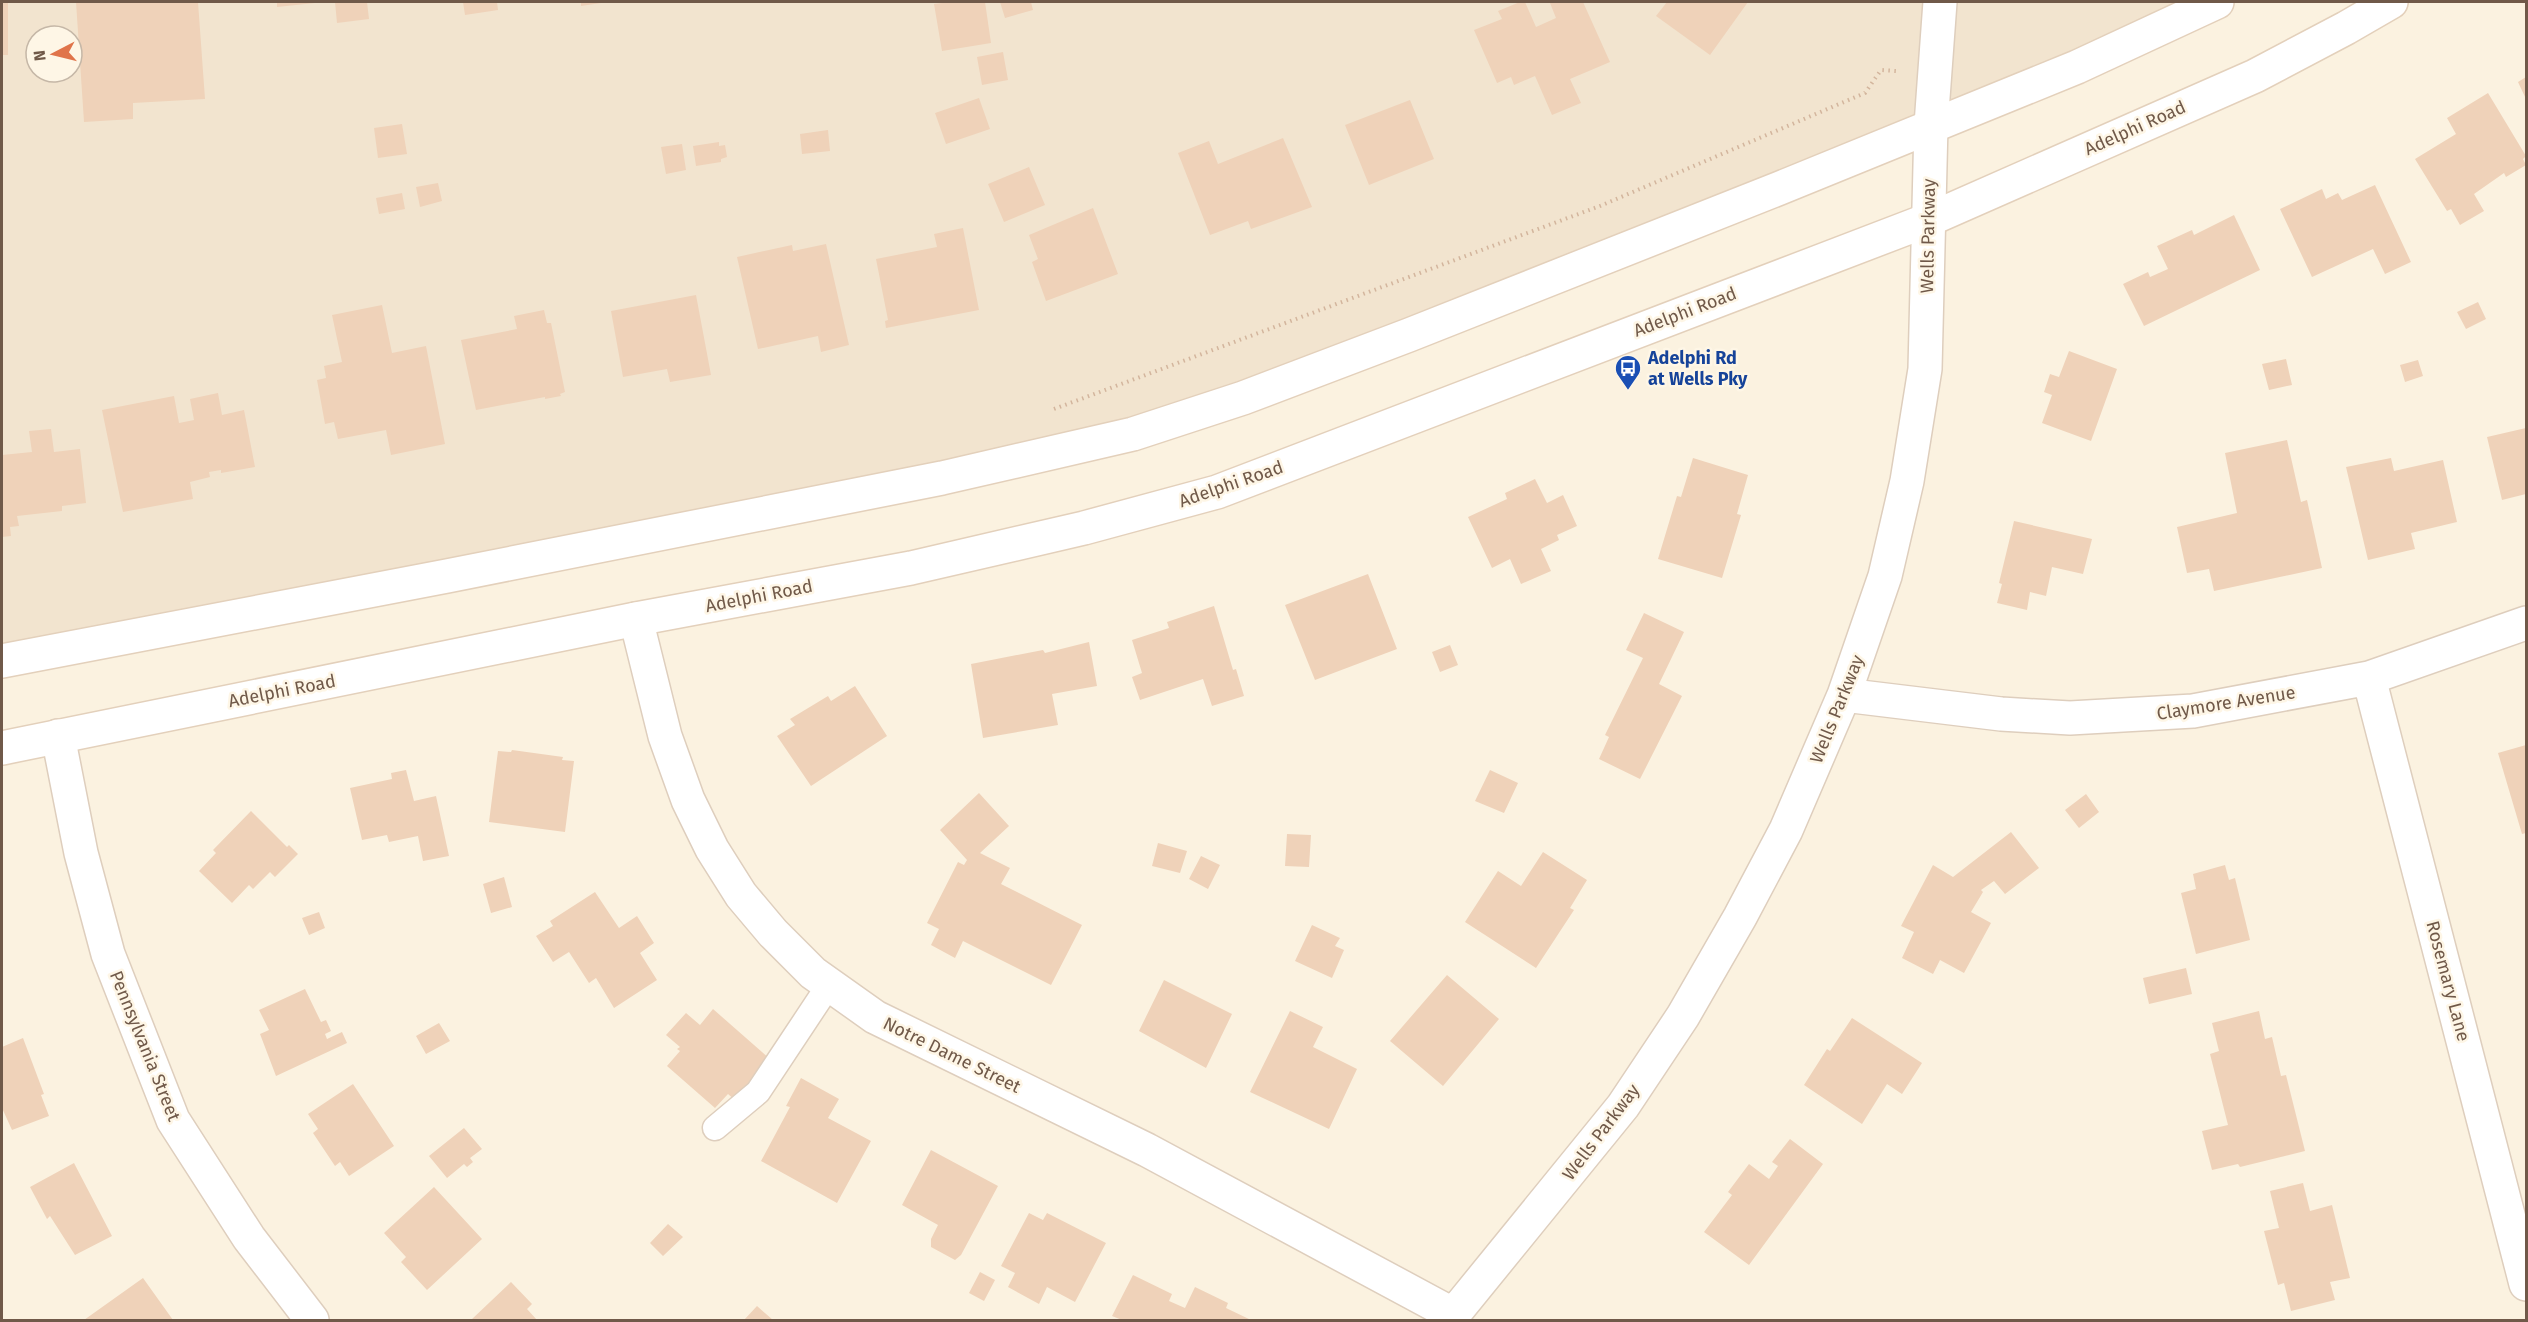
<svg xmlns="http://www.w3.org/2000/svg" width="2528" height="1322" viewBox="0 0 2528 1322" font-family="'Fira Sans',sans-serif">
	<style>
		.residential { fill: #f2e4cf; fill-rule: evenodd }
		.building { fill: #efd2b9 }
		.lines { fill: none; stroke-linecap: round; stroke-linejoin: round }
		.lane-casing { stroke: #decebd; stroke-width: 27 }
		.street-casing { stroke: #decebd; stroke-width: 36 }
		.secondary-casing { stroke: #e3d0bb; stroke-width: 36 }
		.path { stroke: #d3b59d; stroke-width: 4; stroke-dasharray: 1.5 4.5; stroke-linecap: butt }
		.lane { stroke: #fff; stroke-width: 24 }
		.street { stroke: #fff; stroke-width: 33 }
		.secondary { stroke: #fff; stroke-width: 33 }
		.labels { text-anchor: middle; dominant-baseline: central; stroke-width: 5; stroke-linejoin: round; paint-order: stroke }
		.street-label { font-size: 18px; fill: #705949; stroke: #fef6e6 }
		.transit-label { font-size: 18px; font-weight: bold; fill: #164399; stroke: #fef6e6; text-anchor: start }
	</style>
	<rect width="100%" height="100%" fill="#fbf2e0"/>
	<!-- residential -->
	<path class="residential" d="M2,2H2217L1243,398L2,661ZM36,36H72V72H36Z"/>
	<!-- building -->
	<path class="building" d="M2,2H8V55H2Z
		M76,2H198L205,99L133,103V119L84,122Z
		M277,2H315V3L277,7Z
		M335,2H367L369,19L337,23Z
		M463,2H497L498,10L465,15Z
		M581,2H601V3L581,6Z
		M950,2H985L991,43L942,51L934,4Z
		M1000,2H1031L1033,10L1005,18Z
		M1520,2H1525L1536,27L1556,18L1550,3L1583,2L1610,62L1570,79L1581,103L1552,115L1535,76L1514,85L1511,77L1497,83L1474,30L1502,19L1498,11Z
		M1667,2H1748L1710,55L1656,16Z
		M1003,52L1008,80L982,85L977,57Z
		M2526,77V99L2518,82Z
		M2488,93L2526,156L2523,159L2526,165L2506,177L2504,173L2474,194L2484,211L2460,225L2451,209L2447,211L2415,159L2456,134L2447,118Z
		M979,98L990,129L946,144L935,113Z
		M1410,100L1434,159L1369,185L1345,125Z
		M402,124L407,154L378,158L374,128Z
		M828,130L830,151L802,154L800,134Z
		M1283,138L1312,207L1251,229L1248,221L1210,235L1178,153L1209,141L1218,164Z
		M719,142V146L725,145L727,157L721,159V162L696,166L693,146Z
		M682,144L686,170L666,174L661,147Z
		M1029,167L1045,205L1004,222L988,184Z
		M438,183L442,201L420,207L416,187Z
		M2375,185L2411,262L2385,274L2373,249L2312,277L2280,209L2322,189L2326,199L2338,193L2342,200Z
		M402,193L405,209L379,214L376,198Z
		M1093,208L1118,274L1046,301L1032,262L1038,259L1029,235Z
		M2234,215L2260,270L2144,326L2123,284L2148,272L2150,277L2168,269L2157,246L2192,230L2194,235Z
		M963,228L979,310L886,328L885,321L888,320L876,259L937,247L934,234Z
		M826,244L849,345L821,352L818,336L758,349L737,257L792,245L793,251Z
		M696,295L711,375L670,382L667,369L623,377L611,311Z
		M2478,302L2486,319L2466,329L2457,312Z
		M382,305L392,353L426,346L445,444L391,455L386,430L338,439L334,422L325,424L317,380L326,378L324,366L342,362L332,315Z
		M544,310L547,323H551L565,392L560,394L561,396L545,399V397L476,410L461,340L517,329L514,316Z
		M2069,351L2117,369L2091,441L2042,423L2052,395L2044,392L2050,374L2059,377Z
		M2286,359L2292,385L2269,390L2262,364Z
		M2418,360L2423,376L2405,382L2400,365Z
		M218,393L222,415L244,410L255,467L221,473V470L209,472L210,477L190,482L193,499L123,512L102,410L174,396L179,423L194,420L190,399Z
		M2526,428V494L2502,500L2487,437Z
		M51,429L54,452L80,449L86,503L62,506V511L17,516L19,526L10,527L11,536L2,537V455L32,452L29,431Z
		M2287,440L2301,502L2307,500L2322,568L2214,591L2209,569L2187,573L2177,527L2237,513L2225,453Z
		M1693,458L1748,475L1737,514L1741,515L1722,578L1658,559L1677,496L1681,497Z
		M2391,458L2394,471L2443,460L2457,522L2411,533L2415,549L2368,560L2346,467Z
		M1535,479L1547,503L1563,495L1577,526L1557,535L1559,540L1541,549L1551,571L1521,584L1510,559L1492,568L1468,517L1507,499L1505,493Z
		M2014,521L2092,539L2083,574L2052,567L2046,596L2030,592L2027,610L1997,603L2002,584L1999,583Z
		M1368,574L1397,649L1315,680L1285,605Z
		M1214,606L1233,670L1236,669L1244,696L1212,706L1203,679L1140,700L1132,677L1142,673L1132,640L1169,628L1167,622Z
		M1644,613L1684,632L1659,684L1682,696L1640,779L1599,759L1609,737L1605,735L1643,658L1626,650Z
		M1089,642L1097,686L1052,694L1058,725L983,738L971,664L1043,650L1045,653Z
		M1450,645L1458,665L1440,672L1432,652Z
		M855,686L887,736L811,786L777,736L795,725L790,719L828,696L831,701Z
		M2526,745V833L2522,834L2498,753Z
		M512,750L563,757L562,760L574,761L565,832L489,822L498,751L511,752Z
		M406,770L414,801L436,796L449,856L423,861L418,836L389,842L387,835L362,840L350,788L392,779L391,773Z
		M1490,770L1518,783L1504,813L1475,801Z
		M979,793L1009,826L980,853L1010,868L1001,884L1082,925L1051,985L963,941L955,958L931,945L939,929L927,923L958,862L964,865L967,860L940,830Z
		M2086,794L2099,812L2079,828L2065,810Z
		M251,811L287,847L289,845L298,854L275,877L270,872L253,889L249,885L232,903L199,871L216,853L213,850Z
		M2011,832L2039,868L2005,894L1994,881L1981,890L1983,892L1971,912L1991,923L1964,973L1940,960L1933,974L1902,958L1914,932L1901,926L1933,865L1953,877Z
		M1287,834L1311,835L1309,867L1285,866Z
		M1158,843L1187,851L1180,873L1152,866Z
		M1543,852L1587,880L1570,908L1574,910L1536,968L1465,922L1498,871L1521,886Z
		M1201,856L1220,865L1208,889L1189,879Z
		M2225,865L2229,880L2235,878L2250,940L2196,954L2181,893L2196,889L2193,874Z
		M504,877L512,907L491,913L483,884Z
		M595,892L619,928L637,916L654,943L640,953L657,980L614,1008L596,978L589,983L569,952L553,962L536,936L553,926L550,921Z
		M319,912L325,928L309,935L302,918Z
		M1312,925L1340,938L1335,946L1344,950L1332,978L1295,961Z
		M2186,968L2192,994L2149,1004L2143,978Z
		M1447,975L1499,1019L1443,1086L1390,1041Z
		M1164,980L1232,1014L1206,1068L1139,1031Z
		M305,989L321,1022L326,1020L331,1031L325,1034L327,1039L342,1032L347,1043L276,1076L260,1034L269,1030L259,1010Z
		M713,1009L771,1060L736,1101L728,1094L715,1108L667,1066L680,1051L677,1049L680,1047L666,1035L686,1013L700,1025Z
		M1290,1011L1323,1027L1313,1047L1357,1069L1329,1129L1250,1092Z
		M2259,1011L2265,1039L2272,1037L2281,1076L2286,1075L2305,1151L2240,1167L2238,1164L2212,1170L2202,1131L2228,1125L2210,1054L2219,1051L2212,1023Z
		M1852,1018L1922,1063L1902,1094L1887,1084L1862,1124L1804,1085L1827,1049L1830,1051Z
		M439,1023L450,1041L426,1054L416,1036Z
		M23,1038L44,1094L41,1095L49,1116L12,1130L2,1108V1047Z
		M801,1078L839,1099L828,1118L871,1141L837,1203L761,1161L790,1107L786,1106Z
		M353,1084L394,1146L349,1176L340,1162L335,1166L313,1133L318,1129L308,1114Z
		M464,1128L482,1149L470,1158L473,1162L467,1167L464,1164L447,1178L429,1156Z
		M1790,1139L1823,1164L1749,1265L1704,1232L1732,1195L1728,1192L1749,1164L1769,1179L1778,1166L1772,1162Z
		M931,1150L998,1186L961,1255L955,1260L931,1247V1239L938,1225L902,1205Z
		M74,1163L112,1236L75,1255L50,1216L47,1219L30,1187Z
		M2303,1183L2310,1211L2332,1205L2350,1278L2330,1282L2335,1300L2291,1311L2284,1283L2278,1285L2264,1231L2279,1228L2270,1191Z
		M434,1187L482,1239L427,1290L401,1262L406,1257L384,1233Z
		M1029,1213L1043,1220L1047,1213L1106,1243L1075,1302L1047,1287L1039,1304L1008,1287L1015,1273L1001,1266Z
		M668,1224L683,1237L663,1256L650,1243Z
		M980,1272L995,1280L984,1301L969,1293Z
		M1133,1275L1172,1294L1169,1301L1185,1308L1195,1287L1228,1303L1226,1308L1251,1320H1122L1112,1316Z
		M143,1278L173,1320H84Z
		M511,1282L532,1304L527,1309L537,1320H471Z
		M757,1306L773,1320H744Z"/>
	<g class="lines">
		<!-- lane casing -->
		<g class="lane-casing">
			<path id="lane" d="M715,1128L758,1092L829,985"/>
		</g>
		<!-- street casing -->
		<g class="street-casing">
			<path id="street" d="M636,619L665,736L688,800L712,849L741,895L773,933L813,973L875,1017L1147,1150L1454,1315
				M2369,678L2526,1284
				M1844,695L2001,714L2070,718L2193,711L2369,678L2526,623
				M58,736L81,853L108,954L173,1120L249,1238L312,1320
				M1449,1320L1623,1106L1683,1016L1740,917L1786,830L1844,695L1885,576L1907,481L1925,369L1931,125L1940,2"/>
		</g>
		<!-- secondary casing -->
		<g class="secondary-casing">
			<path id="secondary" d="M2,661L447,576L942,478L1133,434L1243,398L1409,335L1780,188L2077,67L2217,2
				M2,748L636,619L911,568L1084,528L1217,492L1928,220L2255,76L2346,28L2391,2"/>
		</g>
		<!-- path -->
		<path class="path" d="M1054,409L1600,206L1865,93L1881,70L1896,71"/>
		<!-- lane -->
		<use href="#lane" class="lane"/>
		<!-- street -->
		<use href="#street" class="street"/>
		<!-- secondary -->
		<use href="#secondary" class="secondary"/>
	</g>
	<!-- icons -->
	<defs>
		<g id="bus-pin" transform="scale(1.35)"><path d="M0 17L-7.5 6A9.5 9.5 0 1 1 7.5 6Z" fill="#1a4fb4" stroke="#fef6e6"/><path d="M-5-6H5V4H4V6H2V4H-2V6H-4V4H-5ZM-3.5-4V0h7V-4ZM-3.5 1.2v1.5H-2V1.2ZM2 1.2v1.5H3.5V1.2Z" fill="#fff"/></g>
	</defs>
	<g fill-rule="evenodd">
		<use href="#bus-pin" x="1628" y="368"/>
	</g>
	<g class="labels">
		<!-- street labels -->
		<g class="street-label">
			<text transform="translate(2135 128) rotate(-24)">Adelphi Road</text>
			<text transform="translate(1928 236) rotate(-89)">Wells Parkway</text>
			<text transform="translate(1685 312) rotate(-21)">Adelphi Road</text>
			<text transform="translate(1231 484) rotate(-19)">Adelphi Road</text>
			<text transform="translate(759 596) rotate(-11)">Adelphi Road</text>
			<text transform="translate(282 691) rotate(-11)">Adelphi Road</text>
			<text transform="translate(2226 703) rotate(-9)">Claymore Avenue</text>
			<text transform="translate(1837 709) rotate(-68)">Wells Parkway</text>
			<text transform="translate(2448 981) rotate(75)">Rosemary Lane</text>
			<text transform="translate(145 1046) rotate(68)">Pennsylvania Street</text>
			<text transform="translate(952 1055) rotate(26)">Notre Dame Street</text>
			<text transform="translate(1601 1132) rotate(-53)">Wells Parkway</text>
		</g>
		<!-- transit labels -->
		<g class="transit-label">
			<text x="1648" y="358">Adelphi Rd<tspan x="1648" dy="21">at Wells Pky</tspan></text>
		</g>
	</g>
	<!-- border -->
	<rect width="2528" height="1322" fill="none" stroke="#705949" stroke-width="6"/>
	<!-- north arrow -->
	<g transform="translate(54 54) rotate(263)"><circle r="28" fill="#fef6e6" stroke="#c5b7a7" stroke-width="1.5"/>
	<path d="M0-4.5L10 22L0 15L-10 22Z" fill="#e0744a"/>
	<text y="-9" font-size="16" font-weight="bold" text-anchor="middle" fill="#705949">N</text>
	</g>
</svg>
